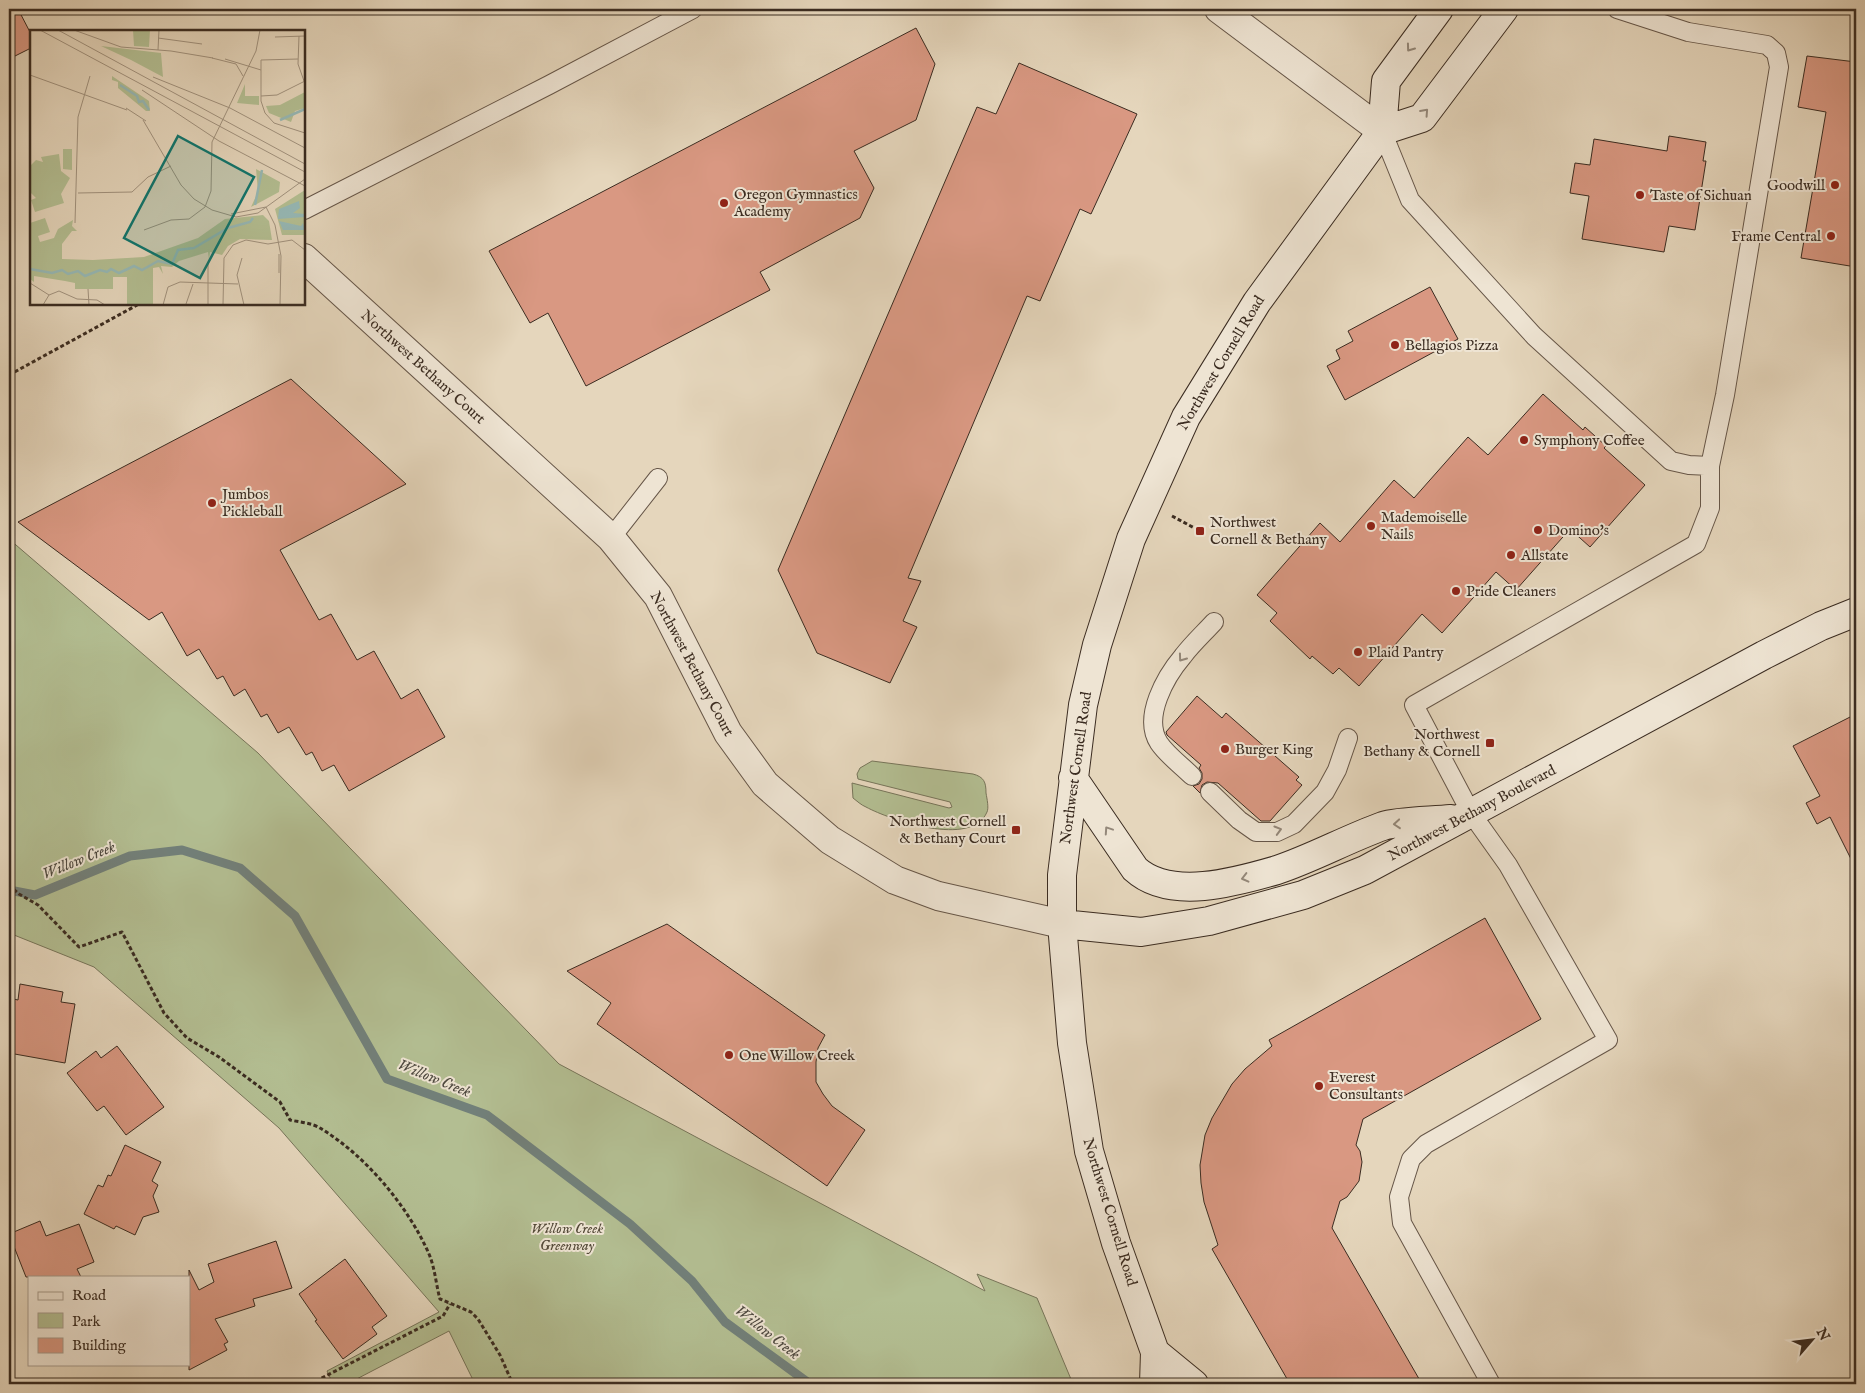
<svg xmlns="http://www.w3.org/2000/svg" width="1865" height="1393" viewBox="0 0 1865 1393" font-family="'IM FELL English',serif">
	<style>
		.green { fill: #b3be92; stroke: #77755a }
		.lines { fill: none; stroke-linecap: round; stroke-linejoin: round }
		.stream { stroke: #72807a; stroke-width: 9 }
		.building { fill: #d99882; stroke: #3b2c21 }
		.service-casing { stroke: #665648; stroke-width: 20 }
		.minor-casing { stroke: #665648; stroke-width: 30 }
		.secondary-casing { stroke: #3b2c21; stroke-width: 30 }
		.path { stroke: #3b2c21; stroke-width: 3; stroke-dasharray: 4 2.5; stroke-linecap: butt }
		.service { stroke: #eee4d3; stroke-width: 18 }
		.minor { stroke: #eee4d3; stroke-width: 28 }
		.secondary { stroke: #eee4d3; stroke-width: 28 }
		.oneway { stroke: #94887a }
		.poi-dot { fill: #8f2418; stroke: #eee4d3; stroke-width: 2 }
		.labels { text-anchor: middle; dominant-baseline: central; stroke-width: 4; stroke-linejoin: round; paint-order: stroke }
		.poi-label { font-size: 15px; fill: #3b2c21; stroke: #eee4d3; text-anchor: start }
		.street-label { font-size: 15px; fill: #3b2c21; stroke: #eee4d3 }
		.park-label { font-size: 15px; font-style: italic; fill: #534938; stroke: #eee4d3 }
		.water-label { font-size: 16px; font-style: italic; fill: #4d483f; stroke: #eee4d3 }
		.inset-river { fill: none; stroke: #96b8b5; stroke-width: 2.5 }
		.inset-road { fill: none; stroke: #a1927e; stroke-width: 1 }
		.view { fill: #0f766e; fill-opacity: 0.15; stroke: #0f766e; stroke-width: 2.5 }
		.inset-edge { fill: none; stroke: #3b2c21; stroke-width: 2.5 }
	</style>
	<rect width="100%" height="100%" fill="#e5d6bc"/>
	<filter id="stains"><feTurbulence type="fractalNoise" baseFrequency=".004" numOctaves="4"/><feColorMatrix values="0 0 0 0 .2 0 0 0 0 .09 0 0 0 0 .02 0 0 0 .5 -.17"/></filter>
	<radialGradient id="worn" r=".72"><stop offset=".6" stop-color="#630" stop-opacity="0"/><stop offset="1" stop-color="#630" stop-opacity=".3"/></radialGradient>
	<!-- green -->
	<path class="green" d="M9,539L258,753L559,1064L985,1291L977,1274L1037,1298L1073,1384H475L449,1331L347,1384H333L327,1371L439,1312L279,1128L94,967L9,933Z
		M872,761L973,774C984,777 986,782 986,793C987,799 989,808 987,812C972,848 890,820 866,807C861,805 857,801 853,798L852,783L949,808L952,807L950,802L858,779L857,774L860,768Z"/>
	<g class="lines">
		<!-- stream -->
		<path class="stream" d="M9,890L35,895L130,856L182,850L240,868L295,916L387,1079L487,1115L630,1224L692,1281L725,1322L810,1384"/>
	</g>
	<!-- building -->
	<path class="building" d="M9,9H18L31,34V48L9,59Z
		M916,28L935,64L916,120L854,151L874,188L860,218L760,272L770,290L586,386L548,313L530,323L489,251Z
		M1807,56L1856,62V267L1801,258L1826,112L1798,107Z
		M1019,63L1137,114L1091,214L1080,209L1040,301L1027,296L908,578L921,581L903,621L917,627L890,683L817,653L778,570L977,107L996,114Z
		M1669,136L1706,142L1703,161H1706L1695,230L1669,226L1664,252L1582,239L1589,196L1570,193L1575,163L1590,165L1594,139L1667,151Z
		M1430,287L1458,339L1345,400L1327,366L1340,359L1336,350L1353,341L1348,331Z
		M291,379L406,484L280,550L319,620L331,614L357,660L374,651L401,699L418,689L445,737L349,791L334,765L322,771L312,752L306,755L289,727L278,733L267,714L261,717L245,689L234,696L223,676L217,679L199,649L187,656L162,612L149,620L18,522Z
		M1543,394L1583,430L1585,427L1606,446L1604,448L1645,485L1590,547L1570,529L1516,590L1496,572L1442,633L1422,614L1359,686L1339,668L1333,674L1312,656L1310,659L1270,621L1277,613L1257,595L1320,523L1340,542L1394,480L1414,498L1468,437L1488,455Z
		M1197,696L1222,718L1226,713L1299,777L1296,780L1302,785L1270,821H1261L1218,783L1207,782L1202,785L1200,793L1193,786L1199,784L1202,779V773L1199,768L1201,765L1167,735L1166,732Z
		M1856,714V869L1830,817L1817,824L1806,803L1820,796L1793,746Z
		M1485,918L1541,1019L1363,1119L1356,1145L1360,1151L1362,1162L1359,1181L1347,1197L1340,1201L1332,1228L1422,1384H1290L1212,1249L1218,1245L1204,1202L1201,1183L1200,1165L1205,1135L1212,1118L1232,1084L1245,1069L1272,1046L1269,1040Z
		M667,924L825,1035L818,1048L816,1062V1082L823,1094L832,1106L865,1130L827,1186L597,1024L611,1003L567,971Z
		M20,984L63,992L61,1002L75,1004L65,1063L9,1053V998L18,1000Z
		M117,1046L164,1107L126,1135L104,1106L97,1111L67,1073L96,1051L101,1058Z
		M125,1145L161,1162L152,1181L158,1185L153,1196L159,1212L143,1217L135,1235L116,1226L114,1229L84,1214L98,1185L103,1187L108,1175L111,1176Z
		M40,1221L46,1236L79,1224L94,1262L77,1269L81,1277H26L9,1234Z
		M276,1241L292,1288L253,1299L255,1306L215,1319L228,1342L224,1344L227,1350L189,1370V1270L199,1290L214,1282L208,1264Z
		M345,1259L387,1316L372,1327L377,1334L343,1359L315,1321L317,1320L299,1294Z"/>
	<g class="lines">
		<!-- service casing -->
		<g class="service-casing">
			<path id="service" d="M1382,131L1410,200L1534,336L1671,461L1689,465L1710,466L1725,395L1779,67L1776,53L1767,45L1688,32L1617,9
				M304,210L549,85L693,9
				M611,538L658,478
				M1192,776C1181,765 1167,755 1159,743C1142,717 1166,676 1183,656C1192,644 1204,633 1214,622
				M1210,792L1239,820L1256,832H1277L1294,824L1325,792L1337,770L1348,738
				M1491,1384L1402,1223L1399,1197L1411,1159L1426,1144L1608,1040L1508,865L1471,813L1414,705L1696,544L1710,508V466"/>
		</g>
		<!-- minor casing -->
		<g class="minor-casing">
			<path id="minor" d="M1219,9L1382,131
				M304,258L611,538L658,596L728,733L765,784L830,840L895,880L938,896L1062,924"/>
		</g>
		<!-- secondary casing -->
		<g class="secondary-casing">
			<path id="secondary" d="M1382,131L1422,118L1504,9
				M1073,778L1135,869C1170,901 1236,882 1277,870C1313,858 1347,839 1383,826C1398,821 1433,821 1451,819
				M1062,924L1141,932L1209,921L1303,895L1365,870L1764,655L1821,626L1856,612
				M1155,1352L1194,1384
				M1154,1384L1155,1352L1116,1243L1089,1151L1072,1043L1062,924V875L1083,705L1097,645L1131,539L1186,417L1257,302L1382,131L1386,81L1439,9"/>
		</g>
		<!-- path -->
		<path class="path" d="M9,375L139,304
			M1172,516L1200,531
			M9,885L19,894L38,905L79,947L122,932L164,1013L187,1038L219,1057L280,1102L290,1120C299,1122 312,1123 320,1128C365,1155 408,1206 429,1254C435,1268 436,1285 440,1299L471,1312L478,1319L500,1355L511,1380L516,1384
			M310,1384L443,1316L450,1304"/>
		<!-- service -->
		<use href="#service" class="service"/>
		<!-- minor -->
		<use href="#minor" class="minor"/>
		<!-- secondary -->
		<use href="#secondary" class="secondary"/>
	</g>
	<!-- one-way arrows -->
	<defs><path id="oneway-chevron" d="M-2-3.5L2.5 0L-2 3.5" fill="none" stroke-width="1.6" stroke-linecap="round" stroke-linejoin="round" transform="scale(1.25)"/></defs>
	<g class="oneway">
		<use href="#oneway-chevron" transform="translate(1410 48) rotate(126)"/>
		<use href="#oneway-chevron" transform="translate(1425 112) rotate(-48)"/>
		<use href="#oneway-chevron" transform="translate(1182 658) rotate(126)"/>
		<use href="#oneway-chevron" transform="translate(1397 824) rotate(175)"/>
		<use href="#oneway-chevron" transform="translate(1108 830) rotate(-124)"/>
		<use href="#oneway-chevron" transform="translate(1278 830) rotate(-16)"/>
		<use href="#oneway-chevron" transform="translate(1245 878) rotate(166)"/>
	</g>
	<!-- markers -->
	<g class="poi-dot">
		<circle cx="1835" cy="185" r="5"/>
		<circle cx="1640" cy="195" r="5"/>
		<circle cx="724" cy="203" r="5"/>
		<circle cx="1831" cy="236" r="5"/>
		<circle cx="1395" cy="345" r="5"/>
		<circle cx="1524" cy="440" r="5"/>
		<circle cx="212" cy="503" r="5"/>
		<circle cx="1371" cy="526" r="5"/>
		<circle cx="1538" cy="530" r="5"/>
		<rect x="1195" y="526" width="10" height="10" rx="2.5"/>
		<circle cx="1511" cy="555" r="5"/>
		<circle cx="1456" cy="591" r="5"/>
		<circle cx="1358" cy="652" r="5"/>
		<rect x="1485" y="738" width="10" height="10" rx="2.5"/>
		<circle cx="1225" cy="749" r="5"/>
		<rect x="1011" y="825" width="10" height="10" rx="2.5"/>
		<circle cx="729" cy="1055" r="5"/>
		<circle cx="1319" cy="1086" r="5"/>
	</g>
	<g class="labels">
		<!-- poi labels -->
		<g class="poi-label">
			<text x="1825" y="185" text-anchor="end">Goodwill</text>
			<text x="734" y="194">Oregon Gymnastics<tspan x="734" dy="17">Academy</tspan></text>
			<text x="1650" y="195">Taste of Sichuan</text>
			<text x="1821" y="236" text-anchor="end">Frame Central</text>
			<text x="1405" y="345">Bellagios Pizza</text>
			<text x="1534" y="440">Symphony Coffee</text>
			<text x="222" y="494">Jumbos<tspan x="222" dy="17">Pickleball</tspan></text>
			<text x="1381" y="517">Mademoiselle<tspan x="1381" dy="17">Nails</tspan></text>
			<text x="1210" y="522">Northwest<tspan x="1210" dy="17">Cornell &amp; Bethany</tspan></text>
			<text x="1548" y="530">Domino's</text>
			<text x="1521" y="555">Allstate</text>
			<text x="1466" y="591">Pride Cleaners</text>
			<text x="1368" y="652">Plaid Pantry</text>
			<text x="1480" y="734" text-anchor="end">Northwest<tspan x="1480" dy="17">Bethany &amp; Cornell</tspan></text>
			<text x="1235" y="749">Burger King</text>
			<text x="1006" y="821" text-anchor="end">Northwest Cornell<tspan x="1006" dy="17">&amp; Bethany Court</tspan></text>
			<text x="739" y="1055">One Willow Creek</text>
			<text x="1329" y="1077">Everest<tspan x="1329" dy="17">Consultants</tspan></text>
		</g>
		<!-- street labels -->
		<g class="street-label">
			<text transform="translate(1221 363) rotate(-59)">Northwest Cornell Road</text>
			<text transform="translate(423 367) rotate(42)">Northwest Bethany Court</text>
			<text transform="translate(692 664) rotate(62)">Northwest Bethany Court</text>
			<text transform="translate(1076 768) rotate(-82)">Northwest Cornell Road</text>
			<text transform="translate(1472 813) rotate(-28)">Northwest Bethany Boulevard</text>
			<text transform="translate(1110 1212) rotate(73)">Northwest Cornell Road</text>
		</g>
		<!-- park labels -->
		<g class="park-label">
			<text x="567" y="1228">Willow Creek<tspan x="567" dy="17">Greenway</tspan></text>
		</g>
		<!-- water labels -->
		<g class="water-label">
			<text transform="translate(79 861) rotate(-22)">Willow Creek</text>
			<text transform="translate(434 1079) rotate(22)">Willow Creek</text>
			<text transform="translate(767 1333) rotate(38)">Willow Creek</text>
		</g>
	</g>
	<!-- overview -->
	<g transform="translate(30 30)">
		<rect width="275" height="275" fill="#e5d6bc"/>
		<path d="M103,0H120L119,17L104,16ZM71,16L131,23L133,47L101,30ZM82,46L119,71L120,81H116L88,58V52L82,50ZM215,54V66H229V75L207,73ZM275,62V78L265,81L261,92L239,83L236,76L250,75ZM33,119H42V140L33,139ZM29,124L31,141L40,148L31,164L34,173L5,182L1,170L6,168L0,162V136L6,130L13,132L11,127ZM226,139L250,152L249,162L221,177L228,162ZM275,160V205H252L245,179ZM233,185L239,191L242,210L210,209L198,216L192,225L180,222L179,230L178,222L149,231L142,237L131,236L133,244L129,237L123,238V275H97V247H83V259H45V253L35,251L4,246V252L0,249V193L15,188L20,202L8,206L10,212L24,208L28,199L43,190L42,196L47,201H42L32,214V229L63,230L114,227L168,208L195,189Z" fill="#b3be92"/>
		<path d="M269,171L270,178L263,183L275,184V187L248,189L249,179ZM249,191L271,196L273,193L275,200H253Z" fill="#96b8b5"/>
		<path class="inset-river" d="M90,55L107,66L109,72L113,71L119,80M250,90L275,79M225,175L232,140M0,239L22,243L32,240L38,244L48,241L55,246L70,240L77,242L81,239L89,243L104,236L112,240L128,231L142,234L148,220L164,218L198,198L220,192L223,188"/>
		<path class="inset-road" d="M10,0L275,142M28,0L275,134M44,0L91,17L141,21L183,28M269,6L268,34L274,51M245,7L275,6M128,8L172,14M128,20L129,0M182,28L206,34L213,46M195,29L231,40M268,29L231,30V71L235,83L244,93L275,103M0,45L97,80M123,47L200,78L275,118M112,60L189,111L275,156M231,66L247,65L275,51M96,78L116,91M113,90L151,155L164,169L182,180L206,187L228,183L275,149M48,163L102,162L118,147L141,136M175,177L181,161L182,112L226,21L230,0M236,177L245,195L251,226L250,275M201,184L236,177M45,193L48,87L60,46M114,200L141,190L159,189L175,177M249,224V243M212,228L207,245L214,275M0,253L19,265M58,259L59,275M156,274L163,254M13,275L19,265L29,261L47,269L67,270L75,275M133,275L138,257L150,252L208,254M178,275V234M193,275L194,228L203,215L216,210L238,214L262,210L275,220"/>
		<path class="view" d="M148,106L224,147L170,248L94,208Z"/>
		<rect width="275" height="275" class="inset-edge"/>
	</g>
	<!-- margin -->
	<rect width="1865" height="1393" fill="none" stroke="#e5d6bc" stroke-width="30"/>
	<rect x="10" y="10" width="1845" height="1373" fill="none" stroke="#3b2c21" stroke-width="2.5"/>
	<rect x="15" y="15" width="1835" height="1363" fill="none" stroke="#3b2c21"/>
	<!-- legend -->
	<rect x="28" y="1276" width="162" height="90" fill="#eee4d3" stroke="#a69a8c"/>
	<rect x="38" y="1292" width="25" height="8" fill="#eee4d3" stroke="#a69a8c"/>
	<text x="72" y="1300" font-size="15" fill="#3b2c21">Road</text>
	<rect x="38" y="1313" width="25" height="15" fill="#b3be92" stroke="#a69a8c"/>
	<text x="72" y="1326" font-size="15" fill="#3b2c21">Park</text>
	<rect x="38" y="1338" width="25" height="15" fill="#d99882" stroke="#a69a8c"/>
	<text x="72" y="1350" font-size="15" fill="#3b2c21">Building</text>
	<!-- north arrow -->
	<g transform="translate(1812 1340) rotate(62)" stroke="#eee4d3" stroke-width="4" paint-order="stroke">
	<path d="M0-4L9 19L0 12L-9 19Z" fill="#3b2c21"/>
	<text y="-8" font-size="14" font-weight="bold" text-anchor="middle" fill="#3b2c21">N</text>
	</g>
	<rect width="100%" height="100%" filter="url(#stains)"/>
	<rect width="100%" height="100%" fill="url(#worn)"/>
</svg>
